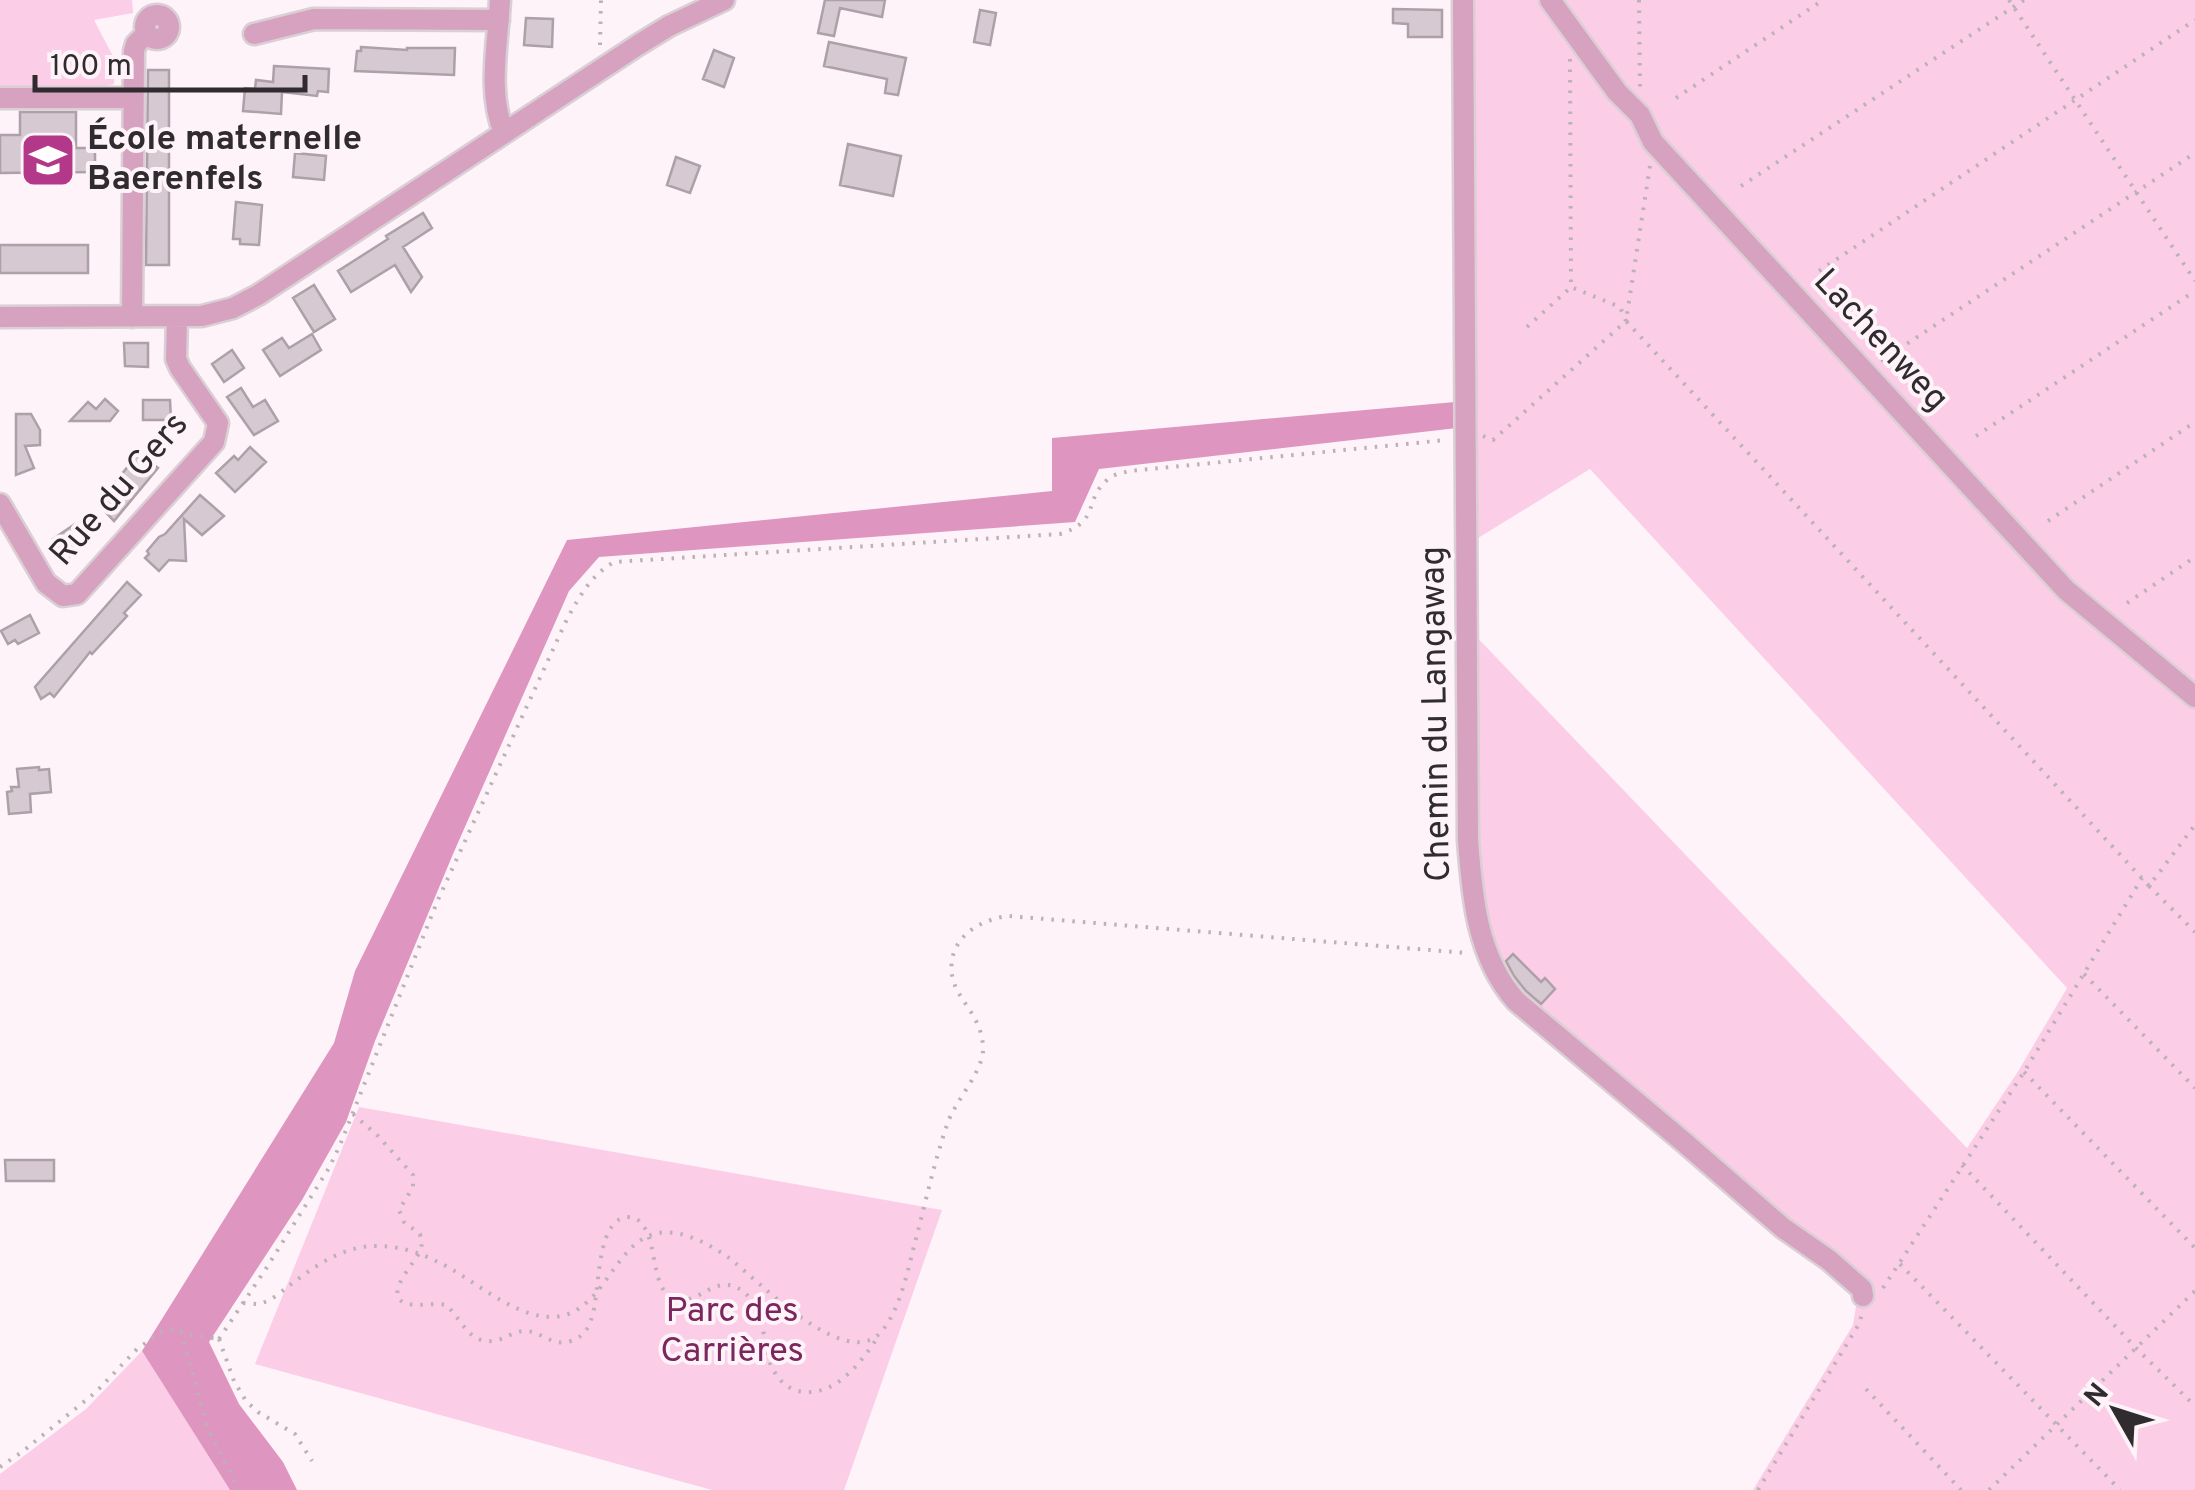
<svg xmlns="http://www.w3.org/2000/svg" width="2195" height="1490" viewBox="0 0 2195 1490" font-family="Overpass,sans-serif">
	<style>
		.green { fill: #fccde7 }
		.forest { fill: #de95bf }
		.building { fill: #d7c9d1; stroke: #aea0a7; stroke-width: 2.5 }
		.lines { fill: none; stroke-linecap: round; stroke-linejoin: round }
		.minor-casing { stroke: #d9cfd4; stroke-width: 25 }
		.path { stroke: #bbb2b7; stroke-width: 4; stroke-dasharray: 2.5 8; stroke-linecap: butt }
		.minor { stroke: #d6a2bf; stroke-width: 20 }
		.labels { text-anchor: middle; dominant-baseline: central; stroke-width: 8; stroke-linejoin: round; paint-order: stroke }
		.poi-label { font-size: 35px; font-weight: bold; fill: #302b2e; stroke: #fef3f9; text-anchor: start }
		.street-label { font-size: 35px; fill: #302b2e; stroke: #fef3f9 }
		.park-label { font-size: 35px; fill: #7b275e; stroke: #fef3f9 }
	</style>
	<rect width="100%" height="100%" fill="#fef3f9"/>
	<!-- green -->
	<path class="green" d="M0,0H132L133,13L94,20L116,62L114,84L92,89L0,94Z
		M1463,0H2195V1490H1753L1853,1325L1859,1287L1507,1005L1471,939L1457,819L1467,627L1967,1148L2019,1070L2067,988L1590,469L1470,543Z
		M359,1107L942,1210L844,1490H712L255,1364Z
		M142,1351L230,1490H0V1474L86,1409Z"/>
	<!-- forest -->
	<path class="forest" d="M1455,402L1457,428L1099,469L1075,522L599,557L569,591L453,854L375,1041L346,1122L302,1200L209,1342L239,1404L283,1462L297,1490H230L142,1351L334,1043L355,971L567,540L1052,491V438Z"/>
	<!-- building -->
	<path class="building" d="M825,0H885L882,17L840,8L834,36L818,33Z
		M1393,9L1442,10V37H1408V24L1393,23Z
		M980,10L996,13L990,45L974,42Z
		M526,18L553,19L552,47L524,45Z
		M829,42L906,58L898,95L885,93L887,79L824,66Z
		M361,47L407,50V48H455L454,75L355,71L357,51H361Z
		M714,50L734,58L724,87L703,79Z
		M274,66L329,69L328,92L318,91L317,96L282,92L281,114L243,111L245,88L255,89L256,80L273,82Z
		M148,70H169V265H146Z
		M20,112H76V148H95V172L0,173V135H20Z
		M848,144L901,156L893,196L840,185Z
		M295,153L326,156L324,180L293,177Z
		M676,157L700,166L690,193L667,185Z
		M236,202L262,205L259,245L240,244V239H233Z
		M423,213L432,228L403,247L422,277L411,292L395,265L351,292L338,271L388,239L386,236Z
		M0,245H88V273H0Z
		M314,285L335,319L314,332L293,298Z
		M312,334L321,350L280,376L263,350L282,338L289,348Z
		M124,343H148V367L125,366Z
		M232,350L244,368L224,382L212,364Z
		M241,388L253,407L265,400L278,421L254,435L227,397Z
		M105,399L118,411L110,421H70L88,402L96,409Z
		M143,400H170L171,420H143Z
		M16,414H31L40,430V445L25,446L34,468L16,475Z
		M250,447L266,462L235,492L216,473L234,456L238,460Z
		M139,453L158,468L114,521L100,506L116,490L112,486Z
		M200,495L224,516L202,535L184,519L186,561L169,560L159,571L145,558L149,554L147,551L159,537L165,534Z
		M75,524L89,543L67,558L53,539Z
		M127,582L141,595L124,613L127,616L92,654L90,652L54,697L50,693L41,699L35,687Z
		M30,615L39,633L18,644L15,640L8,644L1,631Z
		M39,767V770L49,769L51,792L30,794L31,812L9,814L7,792L12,791L11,787H19L17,769Z
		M1513,954L1541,982L1545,978L1555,989L1541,1004L1526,991L1514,976L1506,961Z
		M5,1160H54V1181H6Z"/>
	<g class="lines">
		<!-- minor casing -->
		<g class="minor-casing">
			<path id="minor" d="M500,0C498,43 487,92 504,133
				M1463,0L1468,840C1472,896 1477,957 1516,1001L1685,1143L1783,1228L1829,1260L1862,1289L1863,1296
				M1550,0L1617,92L1640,115L1653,142L2066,590L2195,697
				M145 27a12 12 0 1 1 24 0a12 12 0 1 1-24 0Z
				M254,34L314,19L499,20
				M0,98H132
				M0,317L202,316L233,308L258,295L638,45L669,26L724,0
				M132,317L134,51L136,44L147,33
				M0,504L46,583L63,596L77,594L214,442L218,423L180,368L176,359L177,317"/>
		</g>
		<!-- path -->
		<path class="path" d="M1639,0L1640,90
			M2009,0L2195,281
			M600,45L601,0
			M1676,98L1823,0
			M1650,166L1626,321L2149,886L2195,825
			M1741,186L2024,0
			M1819,271L2195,20
			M1527,327L1571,287
			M1881,361L2195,153
			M1483,436L1493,440L1626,321L1620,307L1571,287L1570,59
			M1976,436L2195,291
			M2048,521L2195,422
			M2127,603L2195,557
			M2149,886L2195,932
			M2084,974L2195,1088
			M2024,1072L2195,1248
			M353,1114L378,1136L413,1175V1187L399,1210L404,1222L420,1234C421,1242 423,1243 420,1251C416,1262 385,1292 403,1302C414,1308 434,1302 446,1305C463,1320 469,1347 498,1340C508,1337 517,1330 527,1331C544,1333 552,1347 571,1341C581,1338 588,1330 591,1320C601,1296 594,1221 627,1217C633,1217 638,1219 641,1223C658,1240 650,1288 673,1298C700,1310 718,1263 750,1298C766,1315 762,1343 770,1363C775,1375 783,1386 795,1390C832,1402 862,1362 879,1335
			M1962,1165L2136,1348L2195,1406
			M1900,1264L2120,1490
			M1883,1288L2024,1072L2142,878
			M243,1303C244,1303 257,1304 258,1304C270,1302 281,1292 290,1285C315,1266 344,1245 378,1246C398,1246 418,1252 436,1261C474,1278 522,1327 565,1315C611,1302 619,1224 675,1233C694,1236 714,1247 729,1258C758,1280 844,1371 880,1333C898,1314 907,1275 913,1250C924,1209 933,1166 947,1125C954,1102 981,1075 983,1051C984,1016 956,1001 952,975C947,940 977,920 1008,916L1467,953
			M181,1332L208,1429L239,1490
			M219,1339L267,1267L329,1168L340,1145L437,902L567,619C580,596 590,576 614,562L1060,534C1101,521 1083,501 1107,480C1113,474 1122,473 1130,471L1446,440
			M219,1339L234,1381L246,1401L258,1412L295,1434L312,1461
			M1866,1389L1961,1490
			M0,1467L22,1452L96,1392L137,1349L163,1331L175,1329L186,1334L219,1339
			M1758,1490L1859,1324L1862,1314
			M1989,1490L2195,1291"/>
		<!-- minor -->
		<use href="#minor" class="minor"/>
	</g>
	<!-- icons -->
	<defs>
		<g id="school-square" transform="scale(2.875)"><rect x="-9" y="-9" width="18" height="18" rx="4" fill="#b4388a" stroke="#fef3f9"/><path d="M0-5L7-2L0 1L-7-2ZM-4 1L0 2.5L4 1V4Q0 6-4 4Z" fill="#fff"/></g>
	</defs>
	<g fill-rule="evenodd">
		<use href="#school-square" x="48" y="160"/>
	</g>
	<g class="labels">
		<!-- poi labels -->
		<g class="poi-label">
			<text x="87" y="140">École maternelle<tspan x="87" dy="40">Baerenfels</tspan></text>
		</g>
		<!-- street labels -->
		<g class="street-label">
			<text transform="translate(1880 341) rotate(47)">Lachenweg</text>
			<text transform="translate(120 490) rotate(-49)">Rue du Gers</text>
			<text transform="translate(1437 714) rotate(-91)">Chemin du Langawag</text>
		</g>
		<!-- park labels -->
		<g class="park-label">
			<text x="732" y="1312">Parc des<tspan x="732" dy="40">Carrières</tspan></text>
		</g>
	</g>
	<!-- north arrow -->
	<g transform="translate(2115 1410) rotate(309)" stroke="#fef3f9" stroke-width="8" paint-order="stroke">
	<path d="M0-8L18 38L0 25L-18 38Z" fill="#302b2e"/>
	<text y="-15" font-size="28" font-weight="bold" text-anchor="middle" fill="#302b2e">N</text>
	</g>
	<!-- scale -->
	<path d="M35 75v15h270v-15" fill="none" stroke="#302b2e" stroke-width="5"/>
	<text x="50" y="75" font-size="30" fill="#302b2e" stroke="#fef3f9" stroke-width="8" paint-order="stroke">100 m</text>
</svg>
